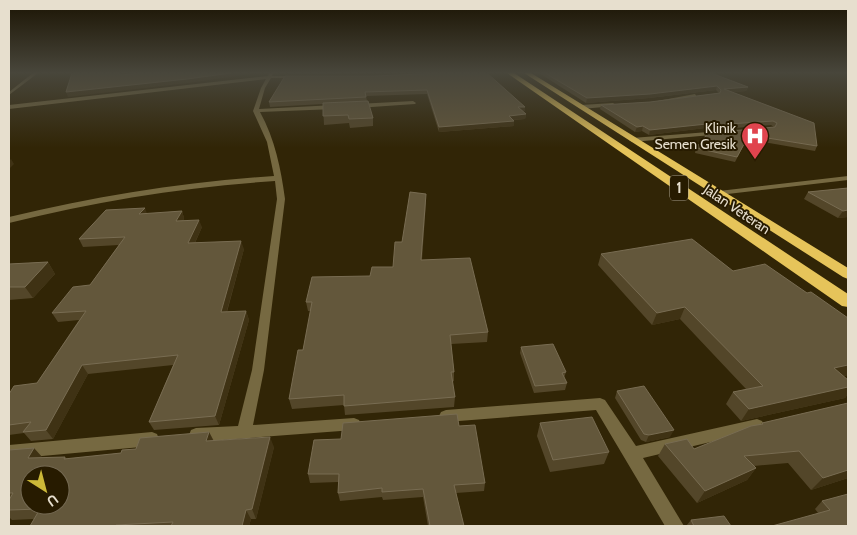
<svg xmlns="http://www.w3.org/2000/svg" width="857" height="535" viewBox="0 0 857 535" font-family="Cabin,sans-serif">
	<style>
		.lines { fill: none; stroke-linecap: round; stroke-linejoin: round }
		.street { fill: #766941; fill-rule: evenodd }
		.highway { fill: #e6c45a; fill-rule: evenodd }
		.wall { fill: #534629 }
		.shaded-wall { fill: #3f3214 }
		.building { fill: #63573b; stroke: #786c52; fill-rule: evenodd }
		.labels { text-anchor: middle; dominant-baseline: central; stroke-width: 4; stroke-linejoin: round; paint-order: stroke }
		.far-poi-label { font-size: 14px; fill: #e7dfce; stroke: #271b00; text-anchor: end }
		.far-street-label { font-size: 14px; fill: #e7dfce; stroke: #271b00 }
		.shield { fill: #271b00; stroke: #ada490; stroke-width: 1 }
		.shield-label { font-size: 15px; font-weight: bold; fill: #e7dfce }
	</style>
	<rect width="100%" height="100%" fill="#312506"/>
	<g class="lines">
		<!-- street -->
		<path class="street" d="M33,73H38L9,95V92Z
			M269,73H273L272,76H298L300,77L298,78H271L265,88L259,109L335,105L338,107L335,109L260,112C275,139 281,169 285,199L264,370L253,425L354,418L359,420L361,424L359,428L354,430L196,442L191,440L189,435L191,430L196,428L238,426L252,370L277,199L275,181C185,187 97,201 9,223V217C96,196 184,182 274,176L267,142L253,111L261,88L266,79L9,109V105L268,76Z
			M695,94L697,97L655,104L652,102Z
			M413,101L416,103L415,104L357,108L354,106L357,104Z
			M613,103L616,105L615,106L581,109L578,107L581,105Z
			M721,131L724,133L723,134L632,142L629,140L632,138Z
			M848,176V180L719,195L715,193L719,191Z
			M600,398L605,400L636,446L757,419L762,421L764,425L762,429L757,431L643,458L684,526H665L596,410L446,422L441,420L439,416L441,412L446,410Z
			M152,432L157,434L159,439L157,444L152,446L9,459V445Z"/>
		<!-- highway -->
		<path class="highway" d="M507,73H514L848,294V307L842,306Z
			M524,73H531L848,268V279L843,277Z"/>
	</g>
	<!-- wall -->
	<path class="wall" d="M289,73H375L290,74Z
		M539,73H711L748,87L746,91L732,92L817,146L815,151L747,139L735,162L695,153L696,148L774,127L771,125L712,130L713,127L649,135L642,131L635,132L600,109L601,105L650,102L719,93L716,90L649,98L586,103Z
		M374,76L525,107V111H522L526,114L525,119L513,120L514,126L439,132L427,94L366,96L367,101L373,118V126L350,128L349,123L324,125L323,104L270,107L269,102Z
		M848,188V217L838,218L804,199L808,192Z
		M426,202L422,260L488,332L487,342L451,344L454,372V381L452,382L455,397L454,407L345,415L344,405L292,409L289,399L303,350L311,311H308L306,302L393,267L402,242Z
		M182,211L184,218L183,221L202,227L195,243L244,249L227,312L246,311L249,320L219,425L154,430L149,422L173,365L88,374L53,439L31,441L24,433L9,435V394L37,383L79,320L58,322L52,313L90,285L119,245L83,247L79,239L147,214Z
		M601,254L848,375L844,376L848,387V394L845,398L741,421L726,404L733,392L746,389L680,319L652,325L598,265Z
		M48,262L55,274L33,298L9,300V264Z
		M521,347L566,372L564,378L567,383L565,390L534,393L520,353Z
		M617,391L670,437L646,442L641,440L615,398Z
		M848,403V478L811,490L788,463L754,466L756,468L747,480L697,503L658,456L665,444L694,449L760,425L762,423Z
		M540,423L609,452L604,464L550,472L537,436Z
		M459,426L485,483L484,491L456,493L464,526H428L423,497L383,500L382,497L340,501L338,493V482L310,483L308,474L341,439Z
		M209,432L214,441L274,447L256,519H251L249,526H30L34,519L12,520L9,517V450L43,458L65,457L67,459L121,453L136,449Z
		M822,501L848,526L818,513L815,509Z
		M691,520L731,526H686Z"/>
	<!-- shaded-wall -->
	<path class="shaded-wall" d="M117,73H138L120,74Z
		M231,73H258L188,83L68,97L66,92Z
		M717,86L716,90L649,98L586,103L587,98Z
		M748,87L746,91L722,93L724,89Z
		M518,107H525V111L518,112Z
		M526,114L525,119L509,120V116Z
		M514,121V126L439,132V127Z
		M716,123L713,127L649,135L650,130Z
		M643,126L642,131L635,132L637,127Z
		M11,159L14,164L9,169V161Z
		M426,194V202L421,269V260Z
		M145,208L148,216L139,214Z
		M848,210V217L838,218L843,211Z
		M182,211L184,218L179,229L176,221Z
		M199,220L202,227L191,251L188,243Z
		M241,241L244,249L224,321L221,312Z
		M48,262L55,274L33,298L25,287Z
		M685,307L680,319L652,325L657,313Z
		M246,311L249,320L219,425L215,416Z
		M82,365L88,374L53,439L46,430Z
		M848,365V375L825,380L834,368Z
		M848,387V394L845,398L741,421L749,409Z
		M674,430L670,437L646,442L649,435Z
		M209,432L214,442L206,441Z
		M270,437L274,447L256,519L252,509Z
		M34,448L43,458H28Z
		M756,468L747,480L697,503L705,491Z
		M848,470V478L811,490L823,478Z
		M246,510L251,519L249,526H242Z"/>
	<!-- building -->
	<path class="building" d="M72,73H117L121,75L142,73H231L187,79L66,92Z
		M443,73H487L525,107H518L526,114L509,116L514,121L439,127L427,90L365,92L366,97L269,102L285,76H374Z
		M545,73H711L748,87L724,89L814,123L817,146L749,135L737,157L696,148L708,133L775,127L777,123L773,121L714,125L716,123L650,130L643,126L637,127L601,105L650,102L720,93L721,90L717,86L650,94L587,98Z
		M368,101L373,118L349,119L348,115L323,116V103Z
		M848,188V210L843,211L808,192Z
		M410,192L426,194L421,260L470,258L488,332L450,335L454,372H451L455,397L344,406V395L289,399L298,350H303L312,302H306L312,277L370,276L372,267H393L395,242H402Z
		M145,208L139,214L182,211L176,221L199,220L188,243L241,241L221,312L246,311L215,416L149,422L178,355L82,365L46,430L23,432L31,422L9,425V394L14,386L37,383L86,311L52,313L73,287L90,285L125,237L79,239L106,210Z
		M692,239L733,271L765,264L807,293L811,292L848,318V365L834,368L848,380V387L749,409L733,392L763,386L685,307L657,313L601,254Z
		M48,262L25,287H9V264Z
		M553,344L566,372L562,373L567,383L535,386L521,347Z
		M644,386L674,430L649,435L644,434L617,391Z
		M848,403V470L823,478L799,451L744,456L756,468L705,491L665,444L687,439L694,449L751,426L763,424L762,423Z
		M457,414L459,426L475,425L485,483L454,485L464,526H430L423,489L382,492V488L338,493L339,474H308L314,440L341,439L343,423Z
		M592,417L609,452L553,460L540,423Z
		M209,432L206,441L270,437L252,509L246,510L242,526H171L173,522L116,525L115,526H30L40,509L9,510V500L13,493H9V450L34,448L28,458L65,457L64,459L121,453L122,450L136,449L140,438ZM30,475H60V505H30Z
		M848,494V526H772L830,510L822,501Z
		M724,516L731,526H694L691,520Z"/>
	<!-- sky -->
	<linearGradient id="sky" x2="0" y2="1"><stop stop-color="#1b1403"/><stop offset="0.49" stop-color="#48463b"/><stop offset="1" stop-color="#48463b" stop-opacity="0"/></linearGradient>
	<rect width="857" height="148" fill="url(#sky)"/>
	<!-- icons -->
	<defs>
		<g id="hospital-pin" transform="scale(1.4375)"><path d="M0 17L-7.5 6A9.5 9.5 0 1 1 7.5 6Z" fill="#e0444e" stroke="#271b00"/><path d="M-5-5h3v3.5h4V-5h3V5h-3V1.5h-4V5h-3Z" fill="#fff"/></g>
	</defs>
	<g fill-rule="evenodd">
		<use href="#hospital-pin" x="755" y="136"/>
	</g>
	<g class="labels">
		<!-- far-poi labels -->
		<g class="far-poi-label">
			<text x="736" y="128">Klinik<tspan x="736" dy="16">Semen Gresik</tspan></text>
		</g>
		<!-- far-street labels -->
		<g class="far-street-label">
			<text transform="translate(737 209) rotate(34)">Jalan Veteran</text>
		</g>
		<!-- shield labels -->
		<rect class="shield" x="670" y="175.5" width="18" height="25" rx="4"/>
		<g class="shield-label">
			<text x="679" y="188">1</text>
		</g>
	</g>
	<!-- border -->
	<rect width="857" height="535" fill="none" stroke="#e7dfce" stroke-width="20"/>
	<!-- north arrow -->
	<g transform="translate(45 490) rotate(144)"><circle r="24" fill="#271b00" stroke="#746952"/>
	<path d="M0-4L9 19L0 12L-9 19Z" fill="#cdb938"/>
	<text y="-8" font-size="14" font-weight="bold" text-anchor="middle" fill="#e7dfce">U</text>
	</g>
</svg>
